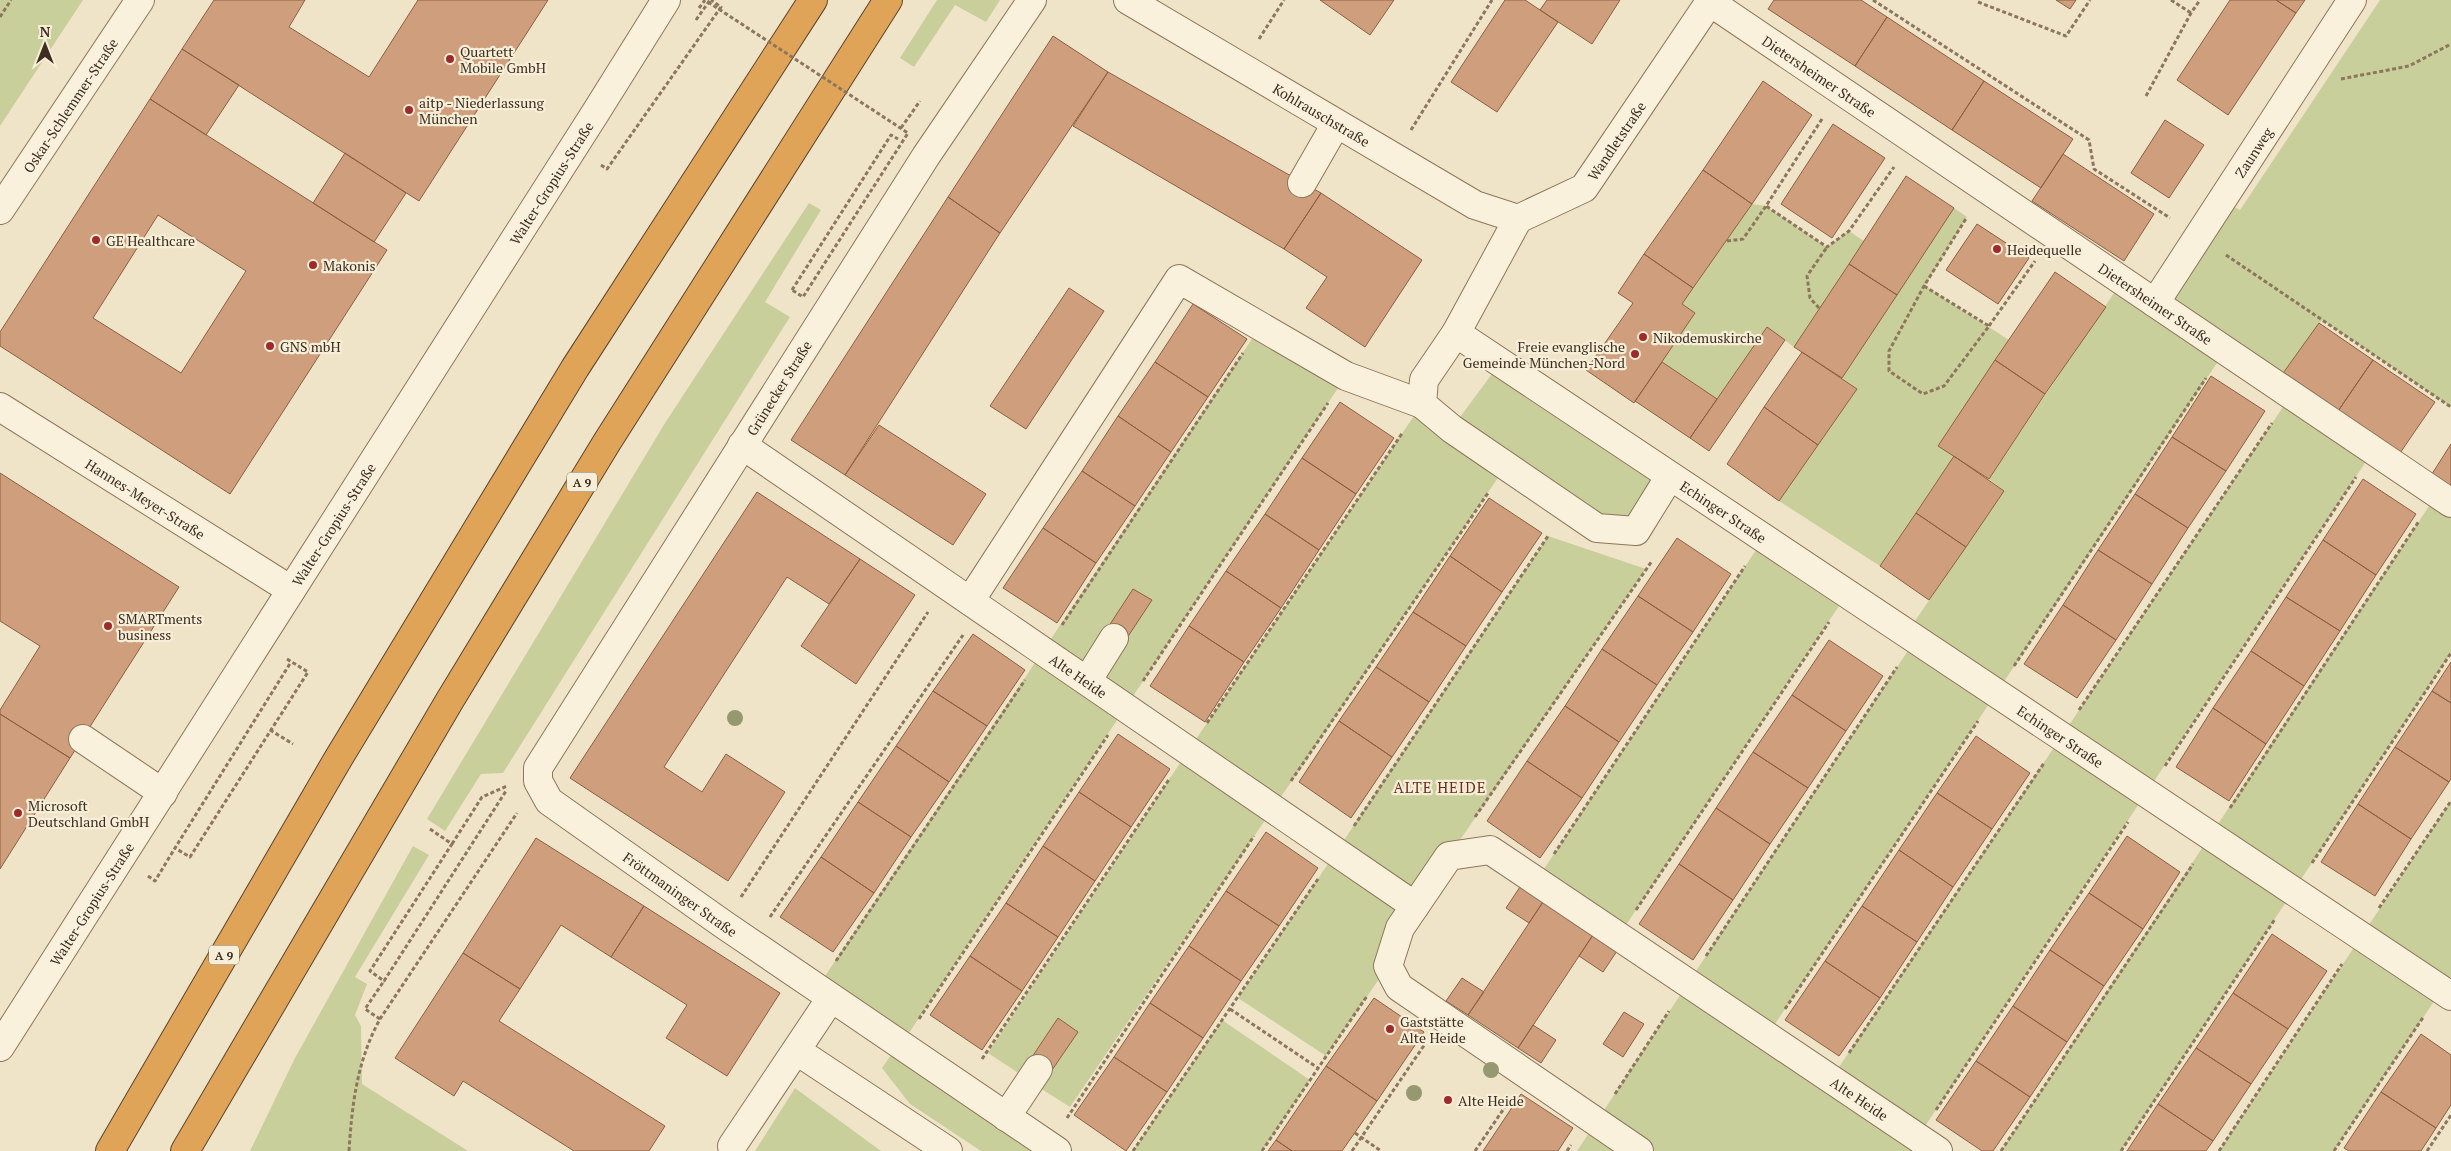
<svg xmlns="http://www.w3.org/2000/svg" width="2451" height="1151" viewBox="0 0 2451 1151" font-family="'PT Serif',serif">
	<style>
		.green { fill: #c9cf9b }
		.building { fill: #cf9f7d; stroke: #8d5f41; fill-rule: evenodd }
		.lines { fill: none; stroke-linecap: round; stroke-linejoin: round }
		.minor-casing { stroke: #8d765c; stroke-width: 30 }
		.highway-casing { stroke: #5b4430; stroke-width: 30 }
		.path { stroke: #8d765c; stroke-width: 3; stroke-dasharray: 4 2.5; stroke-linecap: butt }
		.minor { stroke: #faf1dc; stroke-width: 28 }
		.highway { stroke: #e0a458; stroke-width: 28 }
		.path-bridge { stroke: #8d765c; stroke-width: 3; stroke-dasharray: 4 2.5; stroke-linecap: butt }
		.tree { fill: #96986f }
		.poi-dot { fill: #9e2a2b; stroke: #f7eed8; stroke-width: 2 }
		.labels { text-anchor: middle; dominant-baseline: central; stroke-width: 4.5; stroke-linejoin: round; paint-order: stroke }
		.shield { fill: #f7eed8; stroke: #756857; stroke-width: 1 }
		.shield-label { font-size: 12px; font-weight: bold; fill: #3d2e20 }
		.poi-label { font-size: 14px; fill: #3d2e20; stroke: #f7eed8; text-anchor: start }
		.street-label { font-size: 14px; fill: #3d2e20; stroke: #f7eed8 }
		.neighbourhood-label { font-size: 15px; letter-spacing: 1px; fill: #6b2e1e; stroke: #f7eed8 }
	</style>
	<rect width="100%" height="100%" fill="#f0e4c8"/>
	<!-- green -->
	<path class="green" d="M0,0H83L0,126Z
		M937,0H1000L986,22L955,5L914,67L900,58Z
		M2380,0H2451V407L2322,320L2281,376L2225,351L1767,1036L1831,1079L2291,395L2373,451L1918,1137L1938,1151H1577L1915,640L1906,634L2004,491L1989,479L2122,281L2154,303L2222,200L2240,210Z
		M809,203L821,210L765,302L790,317L503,773L481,774L445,831L427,819L665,423Z
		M1752,204L1766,206L1827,247L1849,231L1864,241L1794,347L1767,327L1717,399L1662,362L1695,313L1682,304Z
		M1954,208L1967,217L1925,286L2009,340L1938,446L1954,456L1880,566L1779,501L1857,389L1842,378Z
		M1260,327L1346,376L901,1045L817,988Z
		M1500,363L1670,476L1636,531L1597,528L1506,466L1070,1107L1040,1088L1078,1032L1058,1018L1020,1074L988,1053L1188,751L1422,404L1452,428Z
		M2437,494L2451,503V653L2121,1151H2001Z
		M1548,536L1646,569L1449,856L1388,966L1326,1056L1238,998Z
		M1764,538L1847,594L1618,937L1536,881Z
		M2451,801V976L2334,1151H2219Z
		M413,846L429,855L355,977L367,984L355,1015L361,1026L362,1084L468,1151H250L295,1058Z
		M1222,1020L1310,1080L1262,1151H1133Z
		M891,1055L906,1061L1038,1151H981L910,1104L882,1068Z
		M795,1088L881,1151H755Z"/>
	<!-- building -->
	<path class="building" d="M214,0H305L289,27L369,77L418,0H548L419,201L182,49Z
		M1320,0H1394L1370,35Z
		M1505,0H1525L1558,22L1497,112L1451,82Z
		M1547,0H1620L1592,44L1540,10Z
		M1774,0H1861L1887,17L1855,66L1768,9Z
		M2056,0H2076L2070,9Z
		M2230,0H2276L2296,13L2228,115L2177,80Z
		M2276,0H2305L2296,13Z
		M1887,17L1984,81L1952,130L1855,66Z
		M1053,36L1108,72L1000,233L948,197Z
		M182,49L239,85L206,135L150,99Z
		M1108,72L1321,193L1284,249L1073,126Z
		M1763,81L1812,115L1752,204L1703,170Z
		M1984,81L2073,139L2041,188L1952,130Z
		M150,99L387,250L230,494L0,346V332ZM158,215L246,271L181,373L93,318Z
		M2165,120L2204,145L2169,198L2131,173Z
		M1833,124L1885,158L1832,238L1781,204Z
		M345,153L406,193L374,242L313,203Z
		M2063,154L2154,214L2124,261L2032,201Z
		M1703,170L1752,204L1693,288L1644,254Z
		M1906,176L1954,208L1897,295L1849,264Z
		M1321,193L1422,260L1365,347L1306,308L1327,277L1284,249Z
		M948,197L1000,233L845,475L791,440Z
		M1977,224L2029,258L1998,304L1946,270Z
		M1644,254L1693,288L1682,304L1695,313L1634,403L1586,370L1633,303L1618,293Z
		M1849,264L1897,295L1842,378L1794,347Z
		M2055,272L2106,307L2045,394L1995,360Z
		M1069,288L1104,311L1026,429L990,406Z
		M1193,304L1247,339L1208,397L1155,362Z
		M2319,323L2373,360L2336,414L2281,376Z
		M1767,327L1785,340L1709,451L1690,438Z
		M1802,352L1857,389L1818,445L1764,407Z
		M1995,360L2045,394L1989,479L1938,446Z
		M2373,360L2435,402L2398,456L2336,414Z
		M1155,362L1208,397L1171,452L1118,416Z
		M1662,362L1717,399L1690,438L1635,401Z
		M2211,376L2265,411L2226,471L2172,437Z
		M1340,402L1394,438L1356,494L1302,458Z
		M1764,407L1818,445L1779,501L1727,464Z
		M1118,416L1171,452L1135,506L1082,471Z
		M879,425L986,494L953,545L845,475Z
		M2172,437L2226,471L2188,528L2135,494Z
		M2451,444V491L2430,477Z
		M1954,456L2004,491L1966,547L1916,513Z
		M1302,458L1356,494L1319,550L1265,514Z
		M1082,471L1135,506L1096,563L1043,528Z
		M0,473L179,587L70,758L0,714V710L40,646L0,621Z
		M2363,479L2416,514L2376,575L2323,540Z
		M757,492L860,559L829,604L787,577L664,767L702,792L726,754L785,792L728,881L570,778Z
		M2135,494L2188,528L2152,584L2098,550Z
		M1489,498L1542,533L1502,592L1450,556Z
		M1916,513L1966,547L1929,600L1880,566Z
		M1265,514L1319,550L1281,608L1226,571Z
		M1043,528L1096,563L1057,623L1003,588Z
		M1677,538L1731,574L1693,632L1638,596Z
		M2323,540L2376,575L2340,631L2286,597Z
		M2098,550L2152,584L2116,640L2063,605Z
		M1450,556L1502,592L1466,646L1413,612Z
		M860,559L915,595L856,684L801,646Z
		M1226,571L1281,608L1244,662L1189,626Z
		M1133,589L1152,600L1123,644L1105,632Z
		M1638,596L1693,632L1657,685L1602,649Z
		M2286,597L2340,631L2304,686L2251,651Z
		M2063,605L2116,640L2077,698L2024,664Z
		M1413,612L1466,646L1429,702L1376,667Z
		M1189,626L1244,662L1205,722L1150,686Z
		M973,634L1025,670L987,726L933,691Z
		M1829,640L1883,676L1846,731L1792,695Z
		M1602,649L1657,685L1619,742L1565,706Z
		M2251,651L2304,686L2266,744L2213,708Z
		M2451,662V703L2432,691Z
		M1376,667L1429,702L1392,757L1339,721Z
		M933,691L987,726L949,782L896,746Z
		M2432,691L2451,703V779L2449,782L2395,747Z
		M1792,695L1846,731L1808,788L1753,752Z
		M1565,706L1619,742L1582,798L1527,761Z
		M2213,708L2266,744L2229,801L2176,767Z
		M0,714L70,758L0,869Z
		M1339,721L1392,757L1351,818L1299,782Z
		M1118,734L1170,769L1131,827L1079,792Z
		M1976,736L2030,773L1992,829L1937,793Z
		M896,746L949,782L911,837L858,802Z
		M2395,747L2449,782L2411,839L2358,804Z
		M1753,752L1808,788L1770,844L1716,808Z
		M1527,761L1582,798L1540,858L1487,821Z
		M1079,792L1131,827L1095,881L1043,846Z
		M1937,793L1992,829L1953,887L1899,850Z
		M858,802L911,837L874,893L821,857Z
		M2358,804L2411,839L2375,896L2321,862Z
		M1716,808L1770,844L1733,900L1679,864Z
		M1266,832L1318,868L1279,926L1226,891Z
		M2127,836L2180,872L2143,929L2089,893Z
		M536,838L644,906L611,957L561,925L520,989L463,953Z
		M1043,846L1095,881L1058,937L1006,903Z
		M1899,850L1953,887L1917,942L1862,906Z
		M821,857L874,893L833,952L780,917Z
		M1679,864L1733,900L1693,960L1639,924Z
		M1522,884L1545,899L1529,923L1506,908Z
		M1226,891L1279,926L1241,981L1189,946Z
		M2089,893L2143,929L2104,986L2050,950Z
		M1545,899L1595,932L1518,1048L1468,1015Z
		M1006,903L1058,937L1022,991L970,956Z
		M644,906L780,993L727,1076L666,1038L687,1005L611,957Z
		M1862,906L1917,942L1880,998L1825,961Z
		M1595,932L1619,948L1603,972L1579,956Z
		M2272,934L2327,971L2288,1029L2233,993Z
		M1189,946L1241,981L1203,1038L1150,1003Z
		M2050,950L2104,986L2067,1042L2013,1006Z
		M463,953L520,989L499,1021L665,1126L649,1151H574L463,1081L454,1096L395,1058Z
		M970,956L1022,991L982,1050L930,1015Z
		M1825,961L1880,998L1839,1056L1785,1020Z
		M1462,978L1484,992L1468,1015L1446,1001Z
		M2233,993L2288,1029L2251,1084L2196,1048Z
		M1374,998L1424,1032L1377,1101L1326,1066Z
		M1150,1003L1203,1038L1167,1092L1114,1057Z
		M2013,1006L2067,1042L2030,1097L1976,1061Z
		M1624,1012L1644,1024L1623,1057L1603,1044Z
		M1058,1018L1078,1032L1048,1076L1028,1063Z
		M1533,1025L1556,1040L1541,1063L1518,1048Z
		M2421,1034L2451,1055V1105L2436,1128L2381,1092Z
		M2196,1048L2251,1084L2213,1141L2158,1104Z
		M1114,1057L1167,1092L1126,1151L1074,1115Z
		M1976,1061L2030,1097L1993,1151H1982L1936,1120Z
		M1326,1066L1377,1101L1342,1151H1292L1276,1140Z
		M2381,1092L2436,1128L2421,1151H2349L2344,1148Z
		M1521,1094L1573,1128L1558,1151H1483Z
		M2158,1104L2213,1141L2206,1151H2127Z
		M1276,1140L1292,1151H1268Z"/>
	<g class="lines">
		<!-- minor casing -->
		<g class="minor-casing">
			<g id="minor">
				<path id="s1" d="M1032,0L926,156L538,768V781L549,801L723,924L1057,1151"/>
				<path id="s2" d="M1128,0L1475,205L1518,219"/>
				<path id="s3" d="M1710,2L2451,503"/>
				<path d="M1302,183L1336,124"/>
				<path id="s4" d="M0,210L140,0"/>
				<path id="s5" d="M2155,303L2352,0"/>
				<path id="s6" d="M1456,333L1518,219L1584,188L1711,0"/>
				<path id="s7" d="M0,407L291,590"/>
				<path id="s8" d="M742,445L1415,906"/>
				<path id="s9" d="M1670,476L1636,531L1597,528L1452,429L1422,404L1424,380L1456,333L2451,996"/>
				<path d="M970,601L1179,279L1346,376L1422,404"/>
				<path d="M1087,681L1114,638"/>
				<path d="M83,739L163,793"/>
				<path id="s10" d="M0,1047L596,112L666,0"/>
				<path d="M797,1051L948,1151"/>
				<path d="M1006,1117L1038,1069"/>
				<path d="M732,1146L831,998"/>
				<path id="s11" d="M1639,1151L1399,987L1388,966L1400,928L1449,856L1490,850L1938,1151"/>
			</g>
		</g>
		<!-- highway casing -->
		<g class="highway-casing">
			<path id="highway" d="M110,1151L338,759L575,368L813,0
				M185,1151L450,700L607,442L888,0"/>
		</g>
		<!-- path -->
		<path class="path" d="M1873,0L2089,140L2094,169L2170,218
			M2171,0L2191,13
			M1978,2L2066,36L2090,0
			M699,8L705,0
			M0,17L11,0
			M696,20L710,0
			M1259,39L1284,0
			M2341,79L2409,66L2451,44
			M2146,96L2191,13L2200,0
			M1822,119L1766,206L1827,247L1849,231L1894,167
			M901,128L920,101
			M1411,130L1492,0
			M601,165L607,169L721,7L711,0
			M1727,241L1743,239L1766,206
			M2226,255L2451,407
			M1924,286L1989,326L1944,386L1923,394L1889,371V351L1924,286L1967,217
			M792,290L891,135L898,139
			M1819,308L1810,298L1807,276L1827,247
			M1989,326L2035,261
			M1062,625L1243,353
			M287,659L308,672L190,857L175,848L291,662
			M2014,666L2206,378
			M1143,681L1328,403
			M2079,710L2272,423
			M1207,723L1403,432
			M270,730L293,744
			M2165,766L2356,477
			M1291,781L1488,493
			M2230,808L2419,521
			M1475,817L1652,561
			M1354,826L1548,536
			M430,829L452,844L370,971L384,981L506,791
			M452,844L482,797L507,786
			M1554,854L1745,566
			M2312,863L2451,653
			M148,876L155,881L175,848
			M741,897L928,612
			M2379,908L2451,801
			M1636,910L1829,622
			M770,917L963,635
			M1706,956L1897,667
			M836,961L1025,680
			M1230,1009L1318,1068
			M1785,1009L1978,721
			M380,1019L365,1009L384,981
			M919,1019L1108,735
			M1849,1053L2044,763
			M982,1059L1170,778
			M1615,1094L1669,1011
			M1936,1110L2128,822
			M1067,1118L1254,836
			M1355,1133L1381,1151
			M349,1151C352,1104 357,1061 380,1019L517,813
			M1133,1151L1318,879
			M1262,1151L1367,996
			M1352,1151L1425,1044
			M1475,1151L1509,1101
			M1567,1151L1571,1145
			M2001,1151L2193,864
			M2121,1151L2275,919
			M2219,1151L2342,964
			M2334,1151L2424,1016
			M2427,1151L2451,1115"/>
		<!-- minor -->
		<use href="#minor" class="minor"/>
		<!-- highway -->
		<use href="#highway" class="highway"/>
		<!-- path-bridge -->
		<path class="path-bridge" d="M708,2L908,133L803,297L792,290"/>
	</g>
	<!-- trees -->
	<g class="tree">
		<circle cx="735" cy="718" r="8"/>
		<circle cx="1491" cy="1070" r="8"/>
		<circle cx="1414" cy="1093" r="8"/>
	</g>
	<!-- markers -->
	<g class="poi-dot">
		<circle cx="450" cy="59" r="5"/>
		<circle cx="409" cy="110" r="5"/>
		<circle cx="96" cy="240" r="5"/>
		<circle cx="1997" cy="249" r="5"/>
		<circle cx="313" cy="265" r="5"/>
		<circle cx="1643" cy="337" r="5"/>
		<circle cx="270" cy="346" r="5"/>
		<circle cx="1635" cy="354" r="5"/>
		<circle cx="108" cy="626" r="5"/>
		<circle cx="18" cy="813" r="5"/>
		<circle cx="1390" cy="1029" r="5"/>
		<circle cx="1448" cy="1100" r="5"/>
	</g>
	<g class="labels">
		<!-- shield labels -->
		<g class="shield">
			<rect x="567" y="472.5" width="30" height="19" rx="4"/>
			<rect x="209" y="945.5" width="30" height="19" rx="4"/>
		</g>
		<g class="shield-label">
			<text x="582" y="482">A 9</text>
			<text x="224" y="955">A 9</text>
		</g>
		<!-- poi labels -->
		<g class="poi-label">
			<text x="460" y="51">Quartett<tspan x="460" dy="16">Mobile GmbH</tspan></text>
			<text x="419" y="102">aitp - Niederlassung<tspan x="419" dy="16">München</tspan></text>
			<text x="106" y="240">GE Healthcare</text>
			<text x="2007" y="249">Heidequelle</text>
			<text x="323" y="265">Makonis</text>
			<text x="1653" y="337">Nikodemuskirche</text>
			<text x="280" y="346">GNS mbH</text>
			<text x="1625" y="346" text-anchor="end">Freie evanglische<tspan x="1625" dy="16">Gemeinde München-Nord</tspan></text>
			<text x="118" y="618">SMARTments<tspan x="118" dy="16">business</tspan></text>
			<text x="28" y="805">Microsoft<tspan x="28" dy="16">Deutschland GmbH</tspan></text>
			<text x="1400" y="1021">Gaststätte<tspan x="1400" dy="16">Alte Heide</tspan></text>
			<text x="1458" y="1100">Alte Heide</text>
		</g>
		<!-- street labels -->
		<g class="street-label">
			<text stroke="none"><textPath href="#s3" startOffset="132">Dietersheimer Straße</textPath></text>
			<text stroke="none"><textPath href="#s4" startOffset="126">Oskar-Schlemmer-Straße</textPath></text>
			<text stroke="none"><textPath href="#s2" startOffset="225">Kohlrauschstraße</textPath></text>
			<text stroke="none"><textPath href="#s6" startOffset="260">Wandletstraße</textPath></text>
			<text stroke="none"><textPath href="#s5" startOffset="180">Zaunweg</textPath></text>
			<text stroke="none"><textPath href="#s10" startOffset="1025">Walter-Gropius-Straße</textPath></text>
			<text stroke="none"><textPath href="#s3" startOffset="538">Dietersheimer Straße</textPath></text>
			<text transform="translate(779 388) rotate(-58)">Grünecker Straße</text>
			<text stroke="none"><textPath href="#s7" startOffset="172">Hannes-Meyer-Straße</textPath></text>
			<text stroke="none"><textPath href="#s9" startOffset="721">Echinger Straße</textPath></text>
			<text stroke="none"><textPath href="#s10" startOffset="620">Walter-Gropius-Straße</textPath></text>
			<text stroke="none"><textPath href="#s8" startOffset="408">Alte Heide</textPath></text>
			<text stroke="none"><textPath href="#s9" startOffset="1126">Echinger Straße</textPath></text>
			<text stroke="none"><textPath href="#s1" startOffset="1110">Fröttmaninger Straße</textPath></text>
			<text stroke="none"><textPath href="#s10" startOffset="170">Walter-Gropius-Straße</textPath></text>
			<text stroke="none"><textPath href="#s11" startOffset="928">Alte Heide</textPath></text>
		</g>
		<!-- neighbourhood labels -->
		<g class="neighbourhood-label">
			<text x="1440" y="787">ALTE HEIDE</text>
		</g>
	</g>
	<!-- north arrow -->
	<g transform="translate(45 45)" stroke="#f7eed8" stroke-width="4" paint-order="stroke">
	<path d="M0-4L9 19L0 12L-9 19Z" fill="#3d2e20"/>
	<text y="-8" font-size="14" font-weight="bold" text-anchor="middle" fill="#3d2e20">N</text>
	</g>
</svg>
